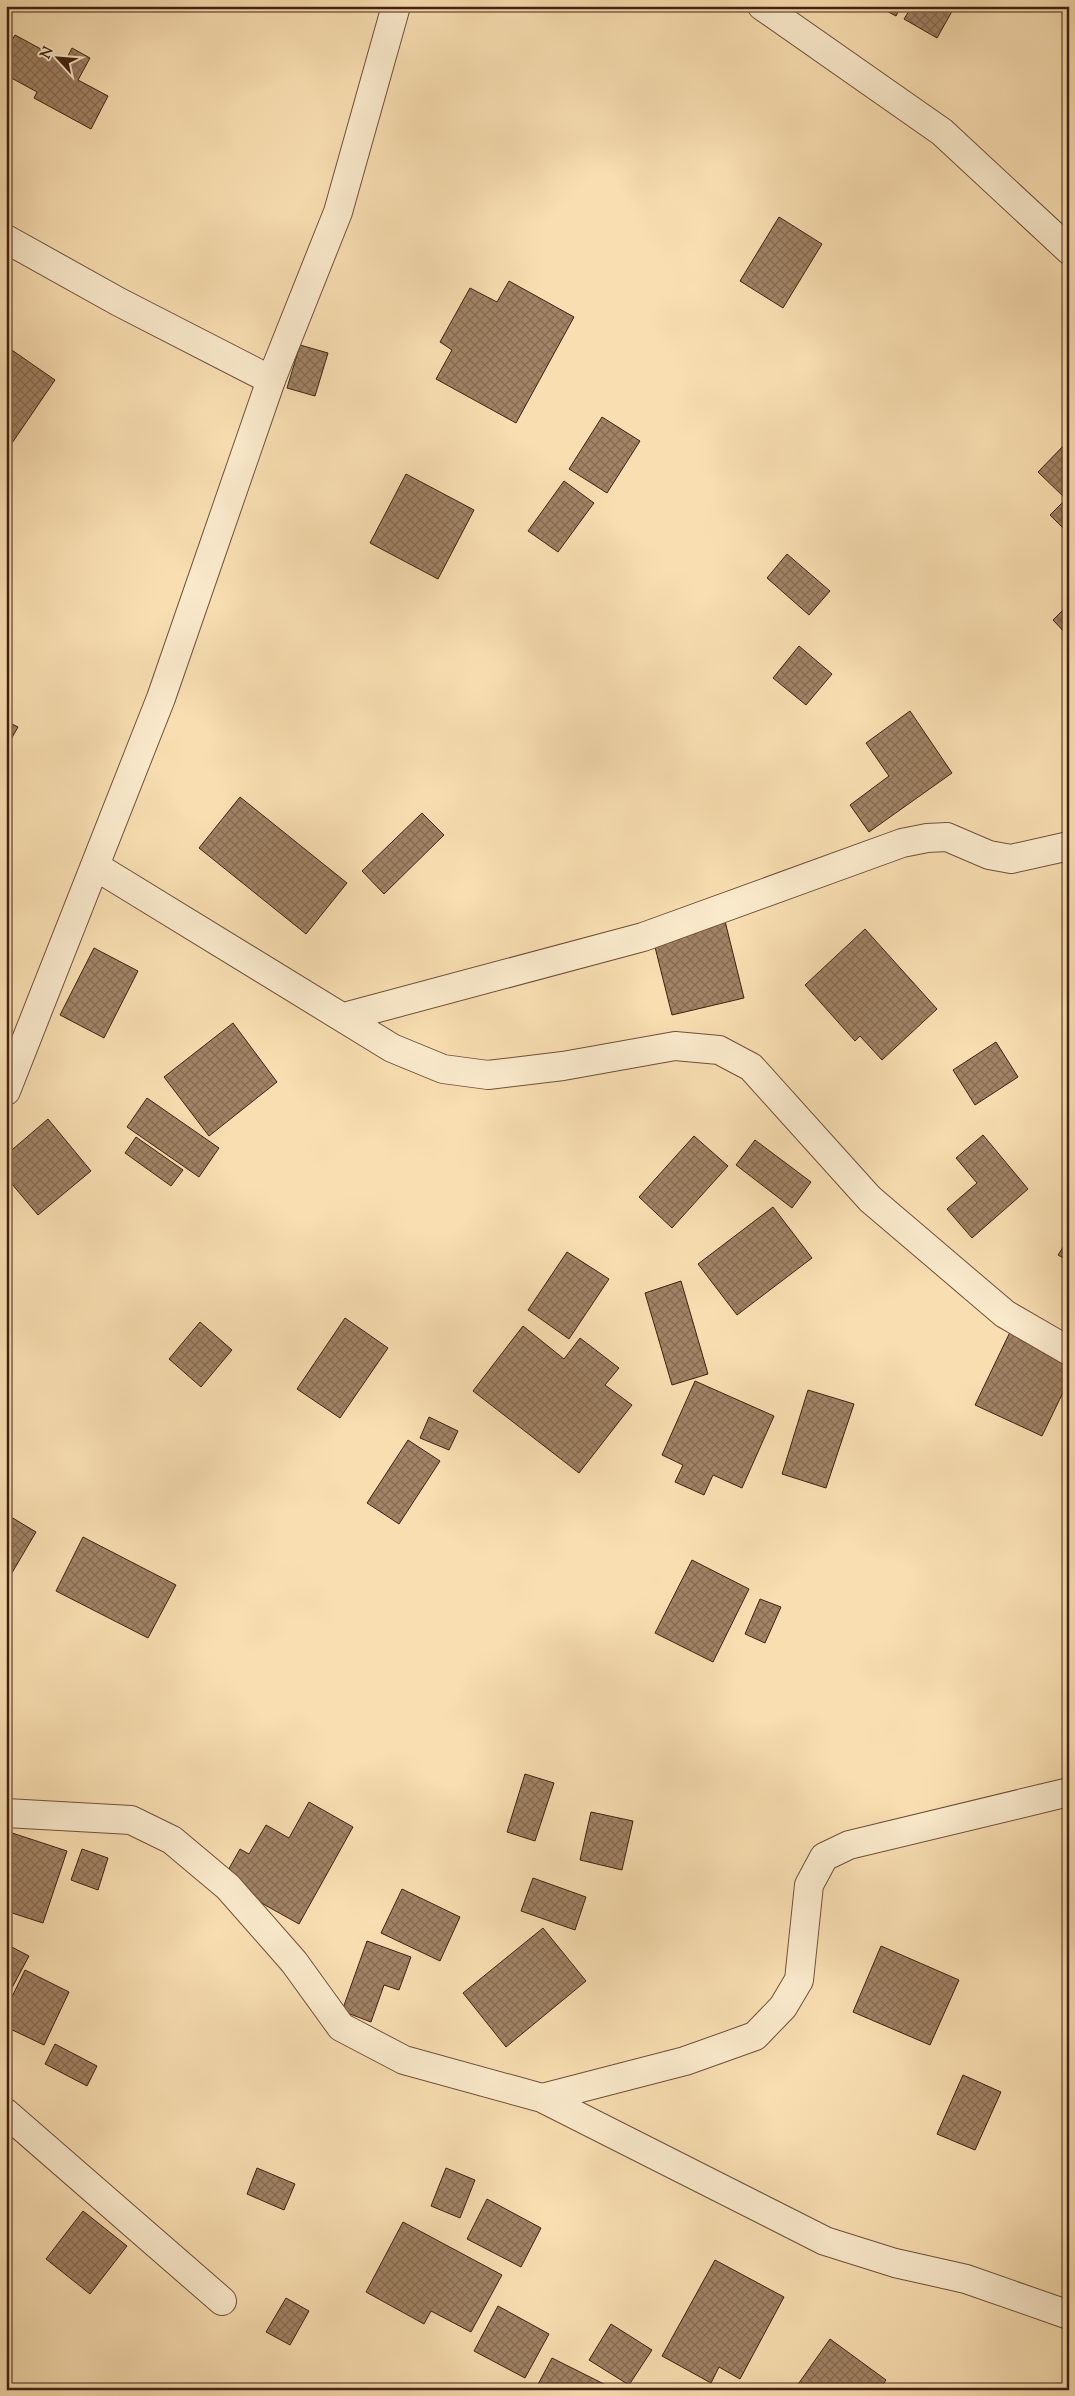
<svg xmlns="http://www.w3.org/2000/svg" width="1075" height="2396" viewBox="0 0 1075 2396" font-family="'Sorts Mill Goudy',serif">
	<style>
		.building { fill: url(#building-cross-hatch); stroke: #422112 }
		.lines { fill: none; stroke-linecap: round; stroke-linejoin: round }
		.minor-casing { stroke: #70503a; stroke-width: 30 }
		.tertiary-casing { stroke: #70503a; stroke-width: 30 }
		.minor { stroke: #faeacc; stroke-width: 28 }
		.tertiary { stroke: #faeacc; stroke-width: 28 }
	</style>
	<defs>
		<pattern id="building-cross-hatch" width="8" height="8" patternUnits="userSpaceOnUse" patternTransform="scale(1.25)"><rect width="8" height="8" fill="#a18365"/><path d="M0 0l8 8M0 8l8-8" fill="none" stroke="#856b52"/></pattern>
	</defs>
	<rect width="100%" height="100%" fill="#f8deb1"/>
	<filter id="stains"><feTurbulence type="fractalNoise" baseFrequency=".004" numOctaves="4"/><feColorMatrix values="0 0 0 0 .2 0 0 0 0 .09 0 0 0 0 .02 0 0 0 .5 -.17"/></filter>
	<radialGradient id="worn" r=".72"><stop offset=".6" stop-color="#630" stop-opacity="0"/><stop offset="1" stop-color="#630" stop-opacity=".3"/></radialGradient>
	<!-- building -->
	<path class="building" d="M877,6H901L896,16Z
		M912,6H955L937,38L904,19Z
		M15,35L65,62L72,48L90,58L78,80L108,96L91,129L34,98L37,92L6,75V50Z
		M779,217L822,244L783,308L740,281Z
		M509,281L574,317L516,423L436,379L452,350L440,342L470,288L497,302Z
		M300,345L328,353L315,396L287,388Z
		M6,346L55,380L8,449L6,447Z
		M602,417L640,441L607,493L569,469Z
		M1069,440V534L1050,515L1066,499L1038,472Z
		M406,474L474,510L438,579L370,543Z
		M564,481L594,503L558,552L528,531Z
		M787,554L830,591L809,615L767,578Z
		M1069,604V637L1053,620Z
		M799,646L832,674L806,705L773,678Z
		M910,711L952,773L869,832L850,805L889,776L866,743Z
		M6,721L18,727L6,748Z
		M240,797L347,883L306,934L199,848Z
		M422,813L444,835L384,894L362,871Z
		M724,917L744,998L672,1015L652,935Z
		M865,929L937,1009L882,1060L860,1036L855,1041L805,985Z
		M94,948L138,971L104,1038L60,1015Z
		M233,1023L277,1082L209,1136L164,1077Z
		M996,1042L1018,1077L975,1105L953,1070Z
		M147,1098L219,1148L199,1177L127,1127Z
		M48,1119L91,1171L38,1215L6,1177V1155Z
		M983,1135L1028,1189L972,1238L947,1209L977,1183L956,1158Z
		M694,1136L728,1166L672,1228L639,1197Z
		M136,1137L183,1170L171,1186L125,1153Z
		M755,1140L811,1182L792,1208L736,1165Z
		M773,1207L812,1258L737,1315L698,1264Z
		M1069,1238V1261L1058,1255Z
		M567,1252L609,1279L569,1339L528,1310Z
		M681,1281L708,1374L672,1385L645,1293Z
		M345,1318L388,1348L340,1418L297,1389Z
		M200,1322L232,1350L201,1387L169,1359Z
		M523,1326L564,1359L580,1338L619,1368L605,1385L632,1405L579,1473L473,1391Z
		M1011,1330L1069,1357V1380L1042,1436L975,1405Z
		M695,1381L774,1416L742,1488L713,1475L704,1495L675,1482L683,1465L662,1455Z
		M808,1390L854,1404L826,1488L782,1474Z
		M429,1417L458,1431L449,1450L420,1438Z
		M408,1440L440,1461L399,1524L367,1503Z
		M6,1514L36,1532L6,1583Z
		M83,1537L176,1585L148,1638L56,1591Z
		M692,1560L749,1589L713,1662L655,1633Z
		M760,1599L781,1607L765,1643L745,1634Z
		M525,1774L554,1783L535,1841L507,1832Z
		M309,1802L353,1827L299,1924L222,1881L240,1849L249,1854L266,1825L289,1838Z
		M591,1812L633,1821L622,1870L580,1860Z
		M6,1831L67,1851L43,1923L6,1911Z
		M82,1849L108,1858L98,1890L71,1880Z
		M533,1878L586,1897L575,1930L521,1911Z
		M402,1889L460,1917L440,1961L381,1933Z
		M543,1928L586,1981L506,2047L463,1993Z
		M367,1941L411,1957L399,1990L384,1985L371,2022L342,2011Z
		M6,1944L29,1956L6,1999Z
		M881,1946L959,1980L930,2045L853,2012Z
		M25,1970L69,1992L44,2045L6,2027V2009Z
		M55,2044L97,2066L87,2086L45,2064Z
		M963,2075L1001,2092L975,2150L937,2134Z
		M257,2168L295,2184L284,2210L247,2194Z
		M446,2168L475,2180L460,2218L431,2206Z
		M487,2199L541,2228L521,2267L467,2239Z
		M83,2211L127,2246L90,2294L46,2259Z
		M403,2222L502,2275L471,2332L431,2311L424,2324L366,2292Z
		M715,2260L784,2297L740,2379L719,2367L711,2383L662,2356Z
		M286,2298L309,2311L290,2345L266,2332Z
		M498,2306L549,2334L525,2378L474,2351Z
		M611,2324L652,2350L629,2385L589,2360Z
		M830,2339L886,2380L879,2390H794Z
		M552,2358L606,2385L603,2390H535Z
		M418,2385L427,2390H416Z"/>
	<g class="lines">
		<!-- minor casing -->
		<g class="minor-casing">
			<path id="minor" d="M762,6L942,132L1069,250
				M6,239L119,302L271,380
				M95,866L392,1048L443,1069L488,1075L563,1066L675,1046L719,1050L751,1067L870,1199L1005,1314L1069,1351
				M344,1017L643,937L902,843L927,838L947,837L989,855L1011,859L1069,846
				M6,1813L131,1820L172,1840L228,1887L294,1962L341,2027L404,2060L542,2098L825,2241L895,2263L966,2279L1069,2315
				M542,2098L685,2061L755,2036L783,2007L799,1980L809,1885L824,1857L849,1845L1069,1792
				M6,2113L222,2301"/>
		</g>
		<!-- tertiary casing -->
		<g class="tertiary-casing">
			<path id="tertiary" d="M6,1091L161,698L271,380L338,212L396,6"/>
		</g>
		<!-- minor -->
		<use href="#minor" class="minor"/>
		<!-- tertiary -->
		<use href="#tertiary" class="tertiary"/>
	</g>
	<!-- margin -->
	<rect width="1075" height="2396" fill="none" stroke="#f8deb1" stroke-width="25"/>
	<rect x="8" y="8" width="1060" height="2381" fill="none" stroke="#422112" stroke-width="2.5"/>
	<rect x="12" y="12" width="1050" height="2371" fill="none" stroke="#422112"/>
	<!-- north arrow -->
	<g transform="translate(58 58) rotate(296)" stroke="#faeacc" stroke-width="4" paint-order="stroke">
	<path d="M0-4L9 19L0 12L-9 19Z" fill="#422112"/>
	<text y="-8" font-size="14" font-weight="bold" text-anchor="middle" fill="#422112">N</text>
	</g>
	<rect width="100%" height="100%" filter="url(#stains)"/>
	<rect width="100%" height="100%" fill="url(#worn)"/>
</svg>
